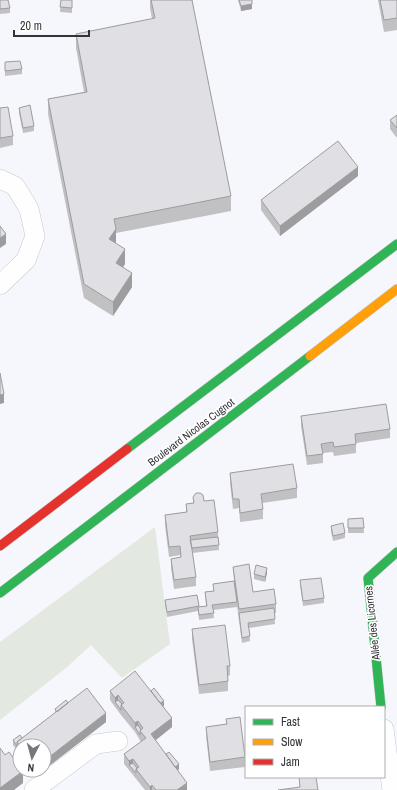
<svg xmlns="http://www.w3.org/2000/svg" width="397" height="790" viewBox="0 0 397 790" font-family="'Archivo Narrow',sans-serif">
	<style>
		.green { fill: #e3e9e1 }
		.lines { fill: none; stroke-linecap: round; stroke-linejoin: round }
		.street-casing { stroke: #c8c9cd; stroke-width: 20 }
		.fast-casing { stroke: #c8c9cd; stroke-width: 10 }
		.slow-casing { stroke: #c8c9cd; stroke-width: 10 }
		.jam-casing { stroke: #c8c9cd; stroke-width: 10 }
		.street { stroke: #fefeff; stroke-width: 19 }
		.fast { stroke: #30b455; stroke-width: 9 }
		.slow { stroke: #ff9f0a; stroke-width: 9 }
		.jam { stroke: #e5322d; stroke-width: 9 }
		.wall { fill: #c1c0c3 }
		.shaded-wall { fill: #9d9c9f }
		.building { fill: #e0dfe3; stroke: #9d9c9f }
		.labels { text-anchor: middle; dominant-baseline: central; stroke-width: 3.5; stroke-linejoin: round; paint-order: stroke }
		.street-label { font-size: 11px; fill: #333438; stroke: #fff }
	</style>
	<rect width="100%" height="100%" fill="#f6f7fc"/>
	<!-- green -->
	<path class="green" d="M155,527L170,644L122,678L91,645L66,668L0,720V642Z"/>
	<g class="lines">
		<!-- street casing -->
		<g class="street-casing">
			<path id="street" d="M0,179L15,186L29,209L35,236L26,260L0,285
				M384,729L392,790
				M34,790L96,744L118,741"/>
		</g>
		<!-- fast casing -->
		<g class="fast-casing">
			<path id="fast" d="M127,449L397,244
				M0,593L310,356
				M381,707L368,578L397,552"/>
		</g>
		<!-- slow casing -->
		<g class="slow-casing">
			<path id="slow" d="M310,356L397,289"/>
		</g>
		<!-- jam casing -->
		<g class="jam-casing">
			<path id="jam" d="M0,546L127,449"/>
		</g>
		<!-- street -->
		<use href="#street" class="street"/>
		<!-- fast -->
		<use href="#fast" class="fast"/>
		<!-- slow -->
		<use href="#slow" class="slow"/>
		<!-- jam -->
		<use href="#jam" class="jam"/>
	</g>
	<!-- wall -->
	<path class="wall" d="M0,0L10,8V13L0,14Z
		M61,0H72V13L60,12Z
		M150,0H192L231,196V211L116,233V244L125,264L123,267L132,287L113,316L84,298L48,114V99L84,92L76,48V34L152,19L150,8Z
		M238,0H252V9L241,11Z
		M378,0H397V30L384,32Z
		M5,62L22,69V74L5,76Z
		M0,108L13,136V145L0,148Z
		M19,108L34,126V131L23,133L19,113Z
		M397,115V138L390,129V120Z
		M358,176L280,236L261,210V200Z
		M301,416L390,429V438L356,443V453L334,456L333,452L323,453V463L307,465L301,426Z
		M230,473L297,488V498L262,503L263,509V519L240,522L239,508L233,509L230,483Z
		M193,497L204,501L218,532L219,550L192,553L196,577V586L174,589L171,568V559L180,557V555L169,557L165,525V515L186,512V504L193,503Z
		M363,518L364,533H348V519Z
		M331,526L345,533V538L333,541L331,531Z
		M233,567L253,592L276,604V613H274L275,624L249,628L250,641L242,643L237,606V607L213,610L214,618L199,620L198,611L167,617L165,605V600L197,595L199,607L206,606L205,592L214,591L213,584L234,581Z
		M267,573L265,582L254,579V574Z
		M300,580L324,598V603L303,606L300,585Z
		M192,629L230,666V675L228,676V691L199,694L192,639Z
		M110,691H151L164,706H163L172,727L155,740L166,754L179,769L178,770L187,790H145L129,770L124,764V754L141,742L135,732L121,715L110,700Z
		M68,703L106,722L36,776L31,770H44L20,746V755L13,745V740L22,738L55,713V709Z
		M226,719L245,757V767L210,771L206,736V727L226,724Z"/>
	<!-- shaded-wall -->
	<path class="shaded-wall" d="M252,4V9L241,11V6Z
		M358,167V176L280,236V226Z
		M116,229V244L109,239Z
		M6,234V244L0,248V238Z
		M125,249V264L116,278V263Z
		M132,273V287L113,316V302Z
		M4,394V403L0,404V395Z
		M267,568V573L265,582V577Z
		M118,695V705L115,702V698Z
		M164,701V706L158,710V705Z
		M106,713V722L36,776V770H44V761Z
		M172,718V727L151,744V734Z
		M138,721V730L135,727V723Z
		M133,759V768L129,765V761Z
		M179,764V769L173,774V769Z
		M23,771V783L14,790H0V788Z
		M187,783V790H177Z
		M152,785V790H150V787Z"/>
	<!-- building -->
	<path class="building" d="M0,0H8L10,8L0,9Z
		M61,0H72V8L60,7Z
		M151,0H192L231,196L114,219L116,229L109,239L125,249L116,263L132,273L113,302L84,284L48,99L87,92L76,34L155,18Z
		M239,0H252V4L241,6Z
		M380,0H397V18L384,20Z
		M20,61L22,69L5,71V62Z
		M30,105L34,126L23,128L19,108Z
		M8,107L13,136L0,138V108Z
		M397,115V128L390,120Z
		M338,141L358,167L280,226L261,200Z
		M0,226L6,234L0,238Z
		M0,373L4,394L0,395Z
		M386,404L390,429L355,434L356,444L334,447L333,442L321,444L323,454L307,456L301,416Z
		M293,464L297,488L261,494L263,509L240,513L239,499H233L230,473Z
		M196,493H200L203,495L204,501L214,500L218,532L190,536L196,577L174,580L171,559L181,557L180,546L169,547L165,515L187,512L186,504L194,503L193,497Z
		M363,518L364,528H348V519Z
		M343,523L345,533L333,536L331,526Z
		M218,537L219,545L192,548L190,540Z
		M249,564L253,592L274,589L276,604L239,609L233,567Z
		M256,565L267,568L265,577L254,574Z
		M321,578L324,598L303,601L300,580Z
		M234,581L237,602L212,605L214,613L199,615L198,607L207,606L205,592L214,591L213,584Z
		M197,595L199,606L167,612L165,600Z
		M274,608L275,619L248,623L250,636L242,638L239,613Z
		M225,625L230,666H227L228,681L199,685L192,629Z
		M135,671L172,718L151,734L187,783L177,790H156L152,785L150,787L136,769L139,767L133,759L129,761L124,754L146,738L140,731L143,728L138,721L135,723L121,705L124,703L118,695L115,698L110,691Z
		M87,688L106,713L44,761V746H20L17,742Z
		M154,688L164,701L160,703L151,691Z
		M66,700L68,703L57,712L55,709Z
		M118,700L122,704L121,705V710L115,702Z
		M240,717L245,757L210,762L206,727L227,724L226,719Z
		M138,725L141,730L140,731V735L135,727Z
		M20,735L22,738L17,742V746L13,740Z
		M0,748L5,755L9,752L20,767V770H22L23,771L0,788Z
		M169,752L179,764L175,767L166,754Z
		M133,763L137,768L136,769V773L129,765Z
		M299,777H316L318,790H278L300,787Z"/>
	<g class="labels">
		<!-- street labels -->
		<g class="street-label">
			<text transform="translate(191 432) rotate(-37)">Boulevard Nicolas Cugnot</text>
			<text transform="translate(372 623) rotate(-96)">Allée des Licornes</text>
		</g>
	</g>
	<!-- legend -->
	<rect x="245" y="706" width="140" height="72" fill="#ffffff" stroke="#adaeaf"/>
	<rect x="253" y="719" width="20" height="6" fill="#30b455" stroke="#adaeaf"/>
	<text x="281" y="726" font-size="12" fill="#333438">Fast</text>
	<rect x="253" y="739" width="20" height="6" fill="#ff9f0a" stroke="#adaeaf"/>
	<text x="281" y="746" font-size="12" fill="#333438">Slow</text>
	<rect x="253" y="759" width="20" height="6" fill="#e5322d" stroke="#adaeaf"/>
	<text x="281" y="766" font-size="12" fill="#333438">Jam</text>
	<!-- north arrow -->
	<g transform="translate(32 758) rotate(186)"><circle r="19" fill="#ffffff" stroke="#adaeaf"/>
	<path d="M0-3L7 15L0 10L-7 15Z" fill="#77787d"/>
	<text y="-6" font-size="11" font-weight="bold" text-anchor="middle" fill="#333438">N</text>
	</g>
	<!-- scale -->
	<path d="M14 30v6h75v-6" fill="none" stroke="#333438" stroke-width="2"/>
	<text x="20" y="30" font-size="12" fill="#333438" stroke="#ffffff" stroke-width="3" paint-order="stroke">20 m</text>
</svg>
